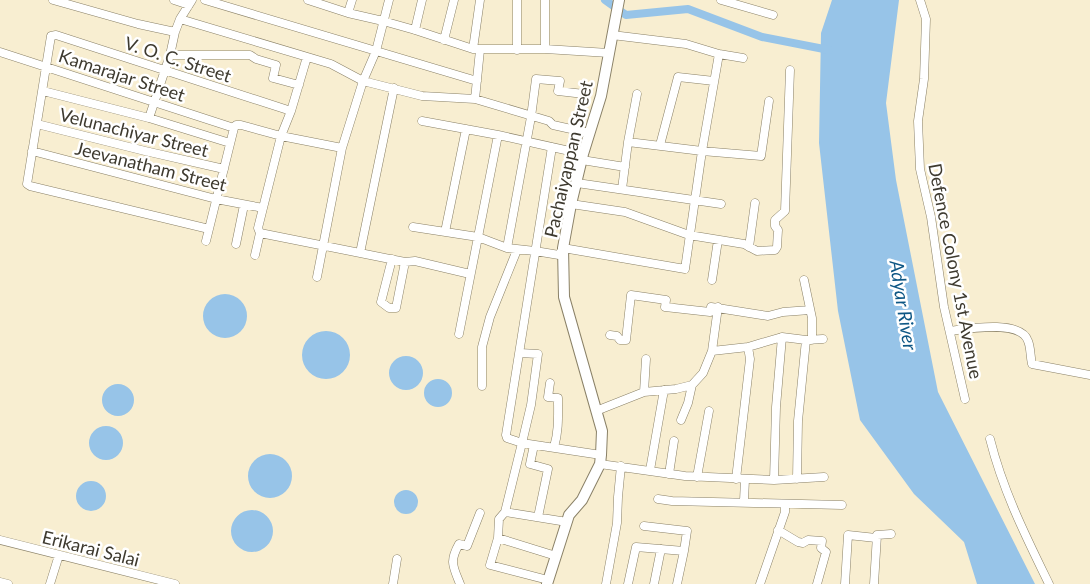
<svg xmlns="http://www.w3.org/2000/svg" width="1090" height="584" viewBox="0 0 1090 584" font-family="Lato,sans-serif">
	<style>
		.water { fill: #97c4e8 }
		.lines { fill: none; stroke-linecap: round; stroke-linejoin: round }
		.canal { stroke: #97c4e8; stroke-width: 8 }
		.minor-casing { stroke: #8a8167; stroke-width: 9 }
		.major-casing { stroke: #8a8167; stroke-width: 12 }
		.minor { stroke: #fff; stroke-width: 8 }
		.major { stroke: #fff; stroke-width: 10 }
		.labels { text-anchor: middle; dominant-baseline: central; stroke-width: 5; stroke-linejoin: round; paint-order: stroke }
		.street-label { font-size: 18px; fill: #3e3a2f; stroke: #fff }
		.water-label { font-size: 19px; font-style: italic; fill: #0e5785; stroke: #fff }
	</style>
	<rect width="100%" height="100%" fill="#f8eed1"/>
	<!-- water -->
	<path class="water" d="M832,0H899L886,103L896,180L938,392L1035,584H977L964,542L914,494L860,420L838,311L819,143L821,33Z
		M203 316a22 22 0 1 1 44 0a22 22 0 1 1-44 0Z
		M302 355a24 24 0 1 1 48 0a24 24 0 1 1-48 0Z
		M389 373a17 17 0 1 1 34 0a17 17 0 1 1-34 0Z
		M424 393a14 14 0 1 1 28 0a14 14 0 1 1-28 0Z
		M102 400a16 16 0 1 1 32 0a16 16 0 1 1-32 0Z
		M89 443a17 17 0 1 1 34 0a17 17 0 1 1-34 0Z
		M248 476a22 22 0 1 1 44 0a22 22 0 1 1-44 0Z
		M76 496a15 15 0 1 1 30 0a15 15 0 1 1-30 0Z
		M394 502a12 12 0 1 1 24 0a12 12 0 1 1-24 0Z
		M231 531a21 21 0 1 1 42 0a21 21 0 1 1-42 0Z"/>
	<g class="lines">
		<!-- canal -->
		<path class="canal" d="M605,0L626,15L688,9L762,37L829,50"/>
		<!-- minor casing -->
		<g class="minor-casing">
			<path id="minor" d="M53,0L138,24L175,32
				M174,0L189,5
				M205,0L477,81
				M308,0L348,13L383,21L415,30L473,49H545L609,53
				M545,0V49
				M721,0L773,15
				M920,0L926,19L924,79L918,121L920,169L931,217L944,307L965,399
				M348,13L352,0
				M180,19L331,64L363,81L422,96L475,99L549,121L553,125L589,133
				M415,30L422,0
				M612,35L686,44L719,54L743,58
				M444,40L454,0
				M473,49L480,0
				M517,50V0
				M0,52L234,128
				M170,55H250L256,59L276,65L273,78L299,85
				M43,91L149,118L230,143
				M475,99L480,50
				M149,118L170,55L175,32L180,19L192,0
				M422,121L498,135L583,154
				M37,124L145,151L224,169
				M234,128L236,125H241L281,136L342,148
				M628,142L702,151L761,156L769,101
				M660,145L678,77L714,81
				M32,151L216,199L263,208
				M582,160L625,167
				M577,183L721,204
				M622,189L628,142L637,94
				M571,204L625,212L689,235L744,244L757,251L775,250L777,247L778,230L775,226V220L785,211L790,70
				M413,227L478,237L507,248L535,251L559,255L563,248L685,269L702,151L719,54
				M209,229L30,186L27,184L51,36L56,35L291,111
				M445,232L466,129
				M260,233L405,262L415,261L470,274
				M206,241L234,128
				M236,244L244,205
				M749,247L755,203
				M507,248L531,117L536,79L560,81L558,91L584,94
				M360,253L394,88
				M255,255L260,233L258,228L281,136L291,111L307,57
				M392,259L381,302L389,308H396L405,262
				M317,277L342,148L363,81L376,51L389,0
				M712,280L718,240
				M804,280L812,318V340
				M950,331C966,329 1021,319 1028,341C1031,348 1030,356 1032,364L1090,375
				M459,334L498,135
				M610,335L617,336L620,340H626L631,295L666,300L665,307L710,312L711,307L768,316L783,312L810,310
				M712,351L718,307
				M520,353L538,354L531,405L522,443L507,438L506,435L552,147
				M550,383L548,397L558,398C558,415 559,431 554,447
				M482,386V347L490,317L517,250
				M644,392L646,359
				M596,411L644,392L676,389L692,385L703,373L712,351L748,347L782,337L806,340L823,339
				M681,420L688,403L692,385
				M990,439C1003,491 1026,537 1049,584
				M534,445L530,464L548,469L538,517
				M600,464L685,476L774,480L824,477
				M650,470L664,390
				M669,474L674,441
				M697,477L709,411
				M736,479L750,359L748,347
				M797,479L798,421L806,340
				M774,480L776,407L782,337
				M658,499L672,501L842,505
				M744,501L745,479
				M505,512L499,519L498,538L490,565L548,580
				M567,522L505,512L522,443L601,455
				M778,530L798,542L803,543L808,540L822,541L821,548L826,552L817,584
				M498,538L556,556
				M0,540L175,584
				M0,582L8,584
				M50,584L59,555
				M393,584L397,559
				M460,584C453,566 449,562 459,544L467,546L480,513
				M606,584L617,523L618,497L621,466
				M628,584L636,547L684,551L687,531L644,526
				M654,584L661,549
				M677,584L684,551
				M760,584L785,512V504
				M845,584L848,535L876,538
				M874,584L877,535L891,534"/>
		</g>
		<!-- major casing -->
		<g class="major-casing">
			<path id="major" d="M547,584L569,515L582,500L600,464L601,455L602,431L564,297L563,248L571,204L583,154L601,96L619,0"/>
		</g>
		<!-- minor -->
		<use href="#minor" class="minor"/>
		<!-- major -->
		<use href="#major" class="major"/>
	</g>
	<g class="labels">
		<!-- street labels -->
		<g class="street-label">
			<text transform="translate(178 59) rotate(18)">V. O. C. Street</text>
			<text transform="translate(122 75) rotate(18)">Kamarajar Street</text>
			<text transform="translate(134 132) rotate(14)">Velunachiyar Street</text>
			<text transform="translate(568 159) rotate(-77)">Pachaiyappan Street</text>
			<text transform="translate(151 166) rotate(14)">Jeevanatham Street</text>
			<text transform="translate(956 271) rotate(79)">Defence Colony 1st Avenue</text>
			<text transform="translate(91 548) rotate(14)">Erikarai Salai</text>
		</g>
		<!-- water labels -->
		<g class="water-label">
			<text transform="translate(904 305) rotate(81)">Adyar River</text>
		</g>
	</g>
</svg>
